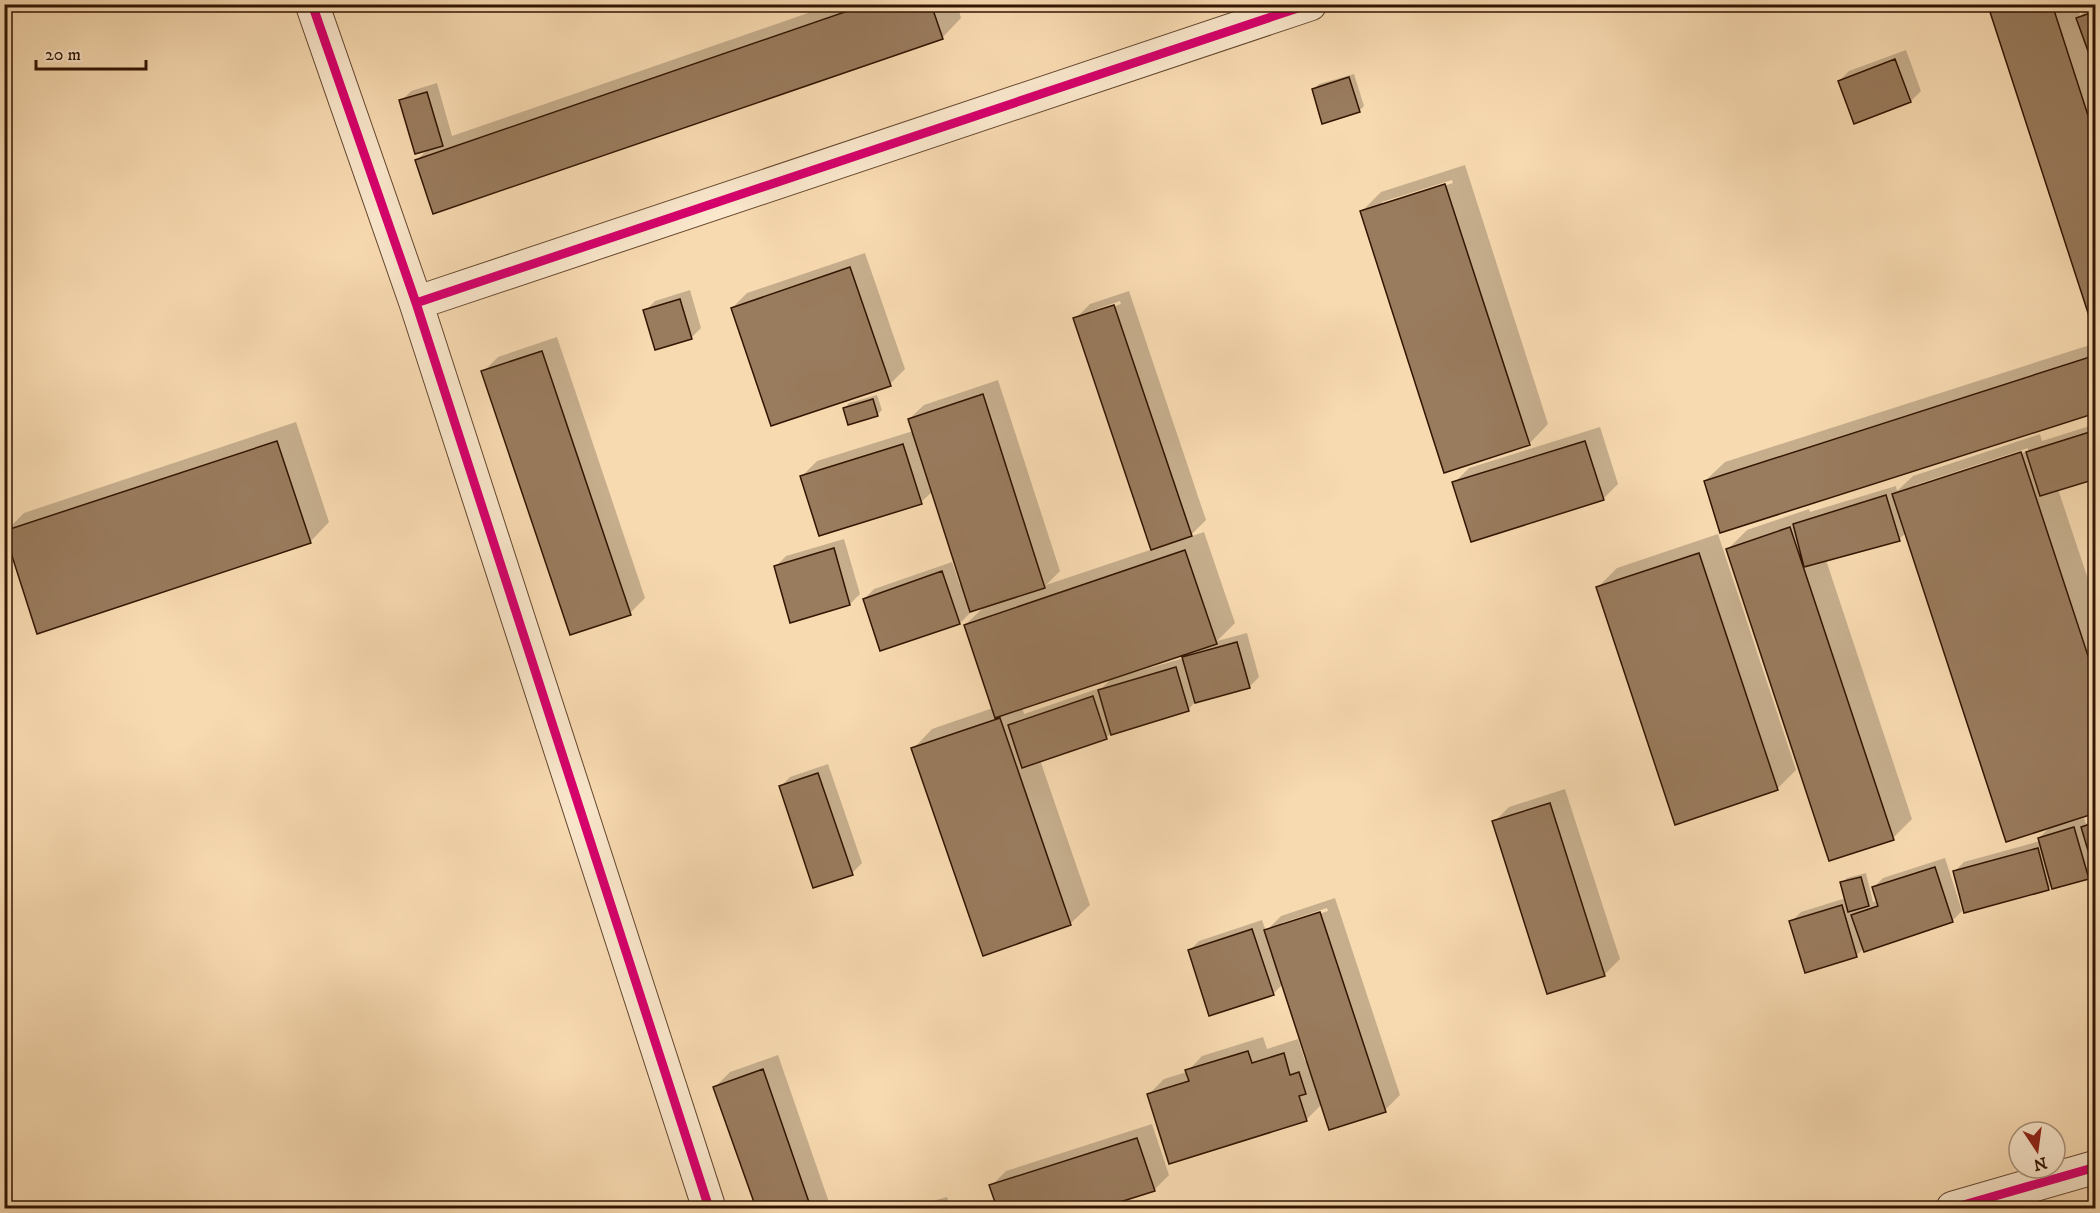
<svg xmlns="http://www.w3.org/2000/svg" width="2100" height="1213" viewBox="0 0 2100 1213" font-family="'IM FELL DW Pica',serif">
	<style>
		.shadow { fill: #0003; fill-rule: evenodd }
		.building { fill: #997b5d; stroke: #321502; stroke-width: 1.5 }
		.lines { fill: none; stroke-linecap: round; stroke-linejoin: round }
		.minor-casing { stroke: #64462e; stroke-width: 35 }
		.tertiary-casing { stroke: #64462e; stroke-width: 35 }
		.minor { stroke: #fae7cc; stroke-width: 33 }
		.tertiary { stroke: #fae7cc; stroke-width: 33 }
		.cycleway-casing { stroke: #fae7cc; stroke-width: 13 }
		.cycleway { stroke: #d6006c; stroke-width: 9 }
	</style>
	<rect width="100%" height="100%" fill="#f8dab1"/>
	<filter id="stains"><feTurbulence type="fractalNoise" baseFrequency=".00333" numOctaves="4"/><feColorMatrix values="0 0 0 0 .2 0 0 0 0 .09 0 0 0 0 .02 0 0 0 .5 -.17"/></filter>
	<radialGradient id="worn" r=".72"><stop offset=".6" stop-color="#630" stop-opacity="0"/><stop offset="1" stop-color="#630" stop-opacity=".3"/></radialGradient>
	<!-- shadow -->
	<path class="shadow" d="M834,4H957L961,18L942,38L416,161L428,149L401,101L411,91L437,83L452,136Z
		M1996,4H2077L2080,16L2092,4H2096V322L1991,9Z
		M1906,50L1921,91L1911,101L1839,81L1849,71Z
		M1354,74L1364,106L1359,111L1314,89L1319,84Z
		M1465,165L1548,424L1529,444L1361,212L1381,192ZM1452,180L1453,183L1382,205V202Z
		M865,253L905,369L890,384L732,308L747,293Z
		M690,290L701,328L691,338L645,311L655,301Z
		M1129,291L1206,520L1189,537L1204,532L1235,623L1217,641L1247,633L1259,677L1249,687L1196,701L1188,710L1111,733L1107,737L1040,760L1090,905L1070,924L913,749L932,729L993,708L965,625L985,606L969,611L970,613L960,623L864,599L874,589L952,562L960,585L963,584L933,491L921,502L802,476L817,461L913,431L909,419L924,405L998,380L1060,571L1046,585L1153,549L1075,319L1090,304ZM1120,301L1121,304L1091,314V311ZM1191,651L1184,658L1111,679L1103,687L1024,714L1022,707Z
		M557,337L645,598L630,613L483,372L498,357Z
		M2096,343V411L1705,481L1725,462Z
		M877,395L882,410L877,415L845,408L849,403Z
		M296,422L329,522L310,542L5,532L24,513Z
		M2096,424V477L2058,489L2096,603V811L2066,821L2067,823L2084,818L2086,824L2096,816V870L2088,878L2052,885L2048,889L1954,872L1964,862L2040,841L2039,838L2052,825L1906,533L1899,539L1826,560L1912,819L1893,838L1728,549L1747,530L1809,509L1810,512L1896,486L1897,491L1913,476L2040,434L2042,441ZM2028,448V451L1915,489V485Z
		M1600,427L1618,484L1603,499L1454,483L1469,468Z
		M1718,534L1796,770L1777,789L1597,588L1617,568Z
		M844,539L860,594L850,604L791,621L776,566L786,556Z
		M828,764L862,863L852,873L780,787L790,777Z
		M1565,789L1620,959L1605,974L1548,992L1494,822L1509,807Z
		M1945,858L1962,911L1952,921L1864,948L1856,956L1791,922L1801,912L1846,898L1842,883L1847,878L1866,873L1873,902L1878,901L1873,888L1883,878Z
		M1335,898L1400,1095L1385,1110L1322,1104L1306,1120L1149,1094L1164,1079L1187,1072L1202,1056L1263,1037L1267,1049L1298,1039L1305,1061L1308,1060L1283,984L1273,994L1189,951L1199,941L1262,920L1266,931L1281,916ZM1327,908L1328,911L1282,926V923Z
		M778,1055L831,1208H757L715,1087L730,1072Z
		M1152,1124L1169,1175L1154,1190L1096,1208H999L991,1186L1006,1171Z
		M947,1197L951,1208H908Z"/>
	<!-- building -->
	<path class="building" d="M868,4H931L943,39L433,214L415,160Z
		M2003,4H2052L2096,140V324L2092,325L1989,9Z
		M2096,11V73L2076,18Z
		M1895,59L1911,102L1854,124L1838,81Z
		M1349,77L1360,112L1322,124L1312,89Z
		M427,92L443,146L415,154L399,100Z
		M1445,184L1530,445L1444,473L1360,211Z
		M850,267L891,386L771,426L731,308Z
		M680,299L692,339L655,350L643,310Z
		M1114,305L1192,536L1151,550L1073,318Z
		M542,351L631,615L570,635L481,371Z
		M2096,355V413L1720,533L1704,481Z
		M983,394L1045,588L970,612L908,419Z
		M873,399L878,416L848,425L843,408Z
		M2096,430V479L2040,496L2026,452Z
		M277,441L311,543L37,634L4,531Z
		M1585,441L1604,500L1471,542L1452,482Z
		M903,444L922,504L819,536L800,476Z
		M2021,452L2096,680V813L2006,842L1892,494Z
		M1886,495L1900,541L1804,567L1793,524Z
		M1790,527L1894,840L1829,861L1726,549Z
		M834,548L850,605L790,623L774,566Z
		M1185,550L1217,644L995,718L964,625Z
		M1699,553L1778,790L1675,825L1596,587Z
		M942,571L960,624L880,651L863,599Z
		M1237,642L1250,688L1195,703L1182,657Z
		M1176,667L1189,711L1111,735L1098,690Z
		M1093,696L1107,739L1022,768L1008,725Z
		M1000,718L1071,925L983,956L911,748Z
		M818,773L853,875L813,888L779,786Z
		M1550,803L1605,976L1547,994L1492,821Z
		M2096,822V874H2095L2081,827Z
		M2074,827L2089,879L2052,889L2038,838Z
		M2038,848L2049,890L1964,913L1953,871Z
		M1935,867L1953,922L1864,952L1851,915L1878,906L1872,887Z
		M1861,877L1869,906L1848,912L1840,882Z
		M1842,905L1857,957L1805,973L1789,921Z
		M1320,912L1386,1112L1329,1130L1264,930Z
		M1252,929L1274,995L1209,1016L1188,950Z
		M1248,1051L1252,1063L1284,1053L1290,1075L1299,1072L1306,1094L1299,1096L1307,1121L1169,1164L1147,1094L1189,1081L1185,1070Z
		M763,1069L811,1208H756L713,1087Z
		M1137,1138L1155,1191L1101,1208H997L989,1185Z"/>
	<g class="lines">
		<!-- minor casing -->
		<g class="minor-casing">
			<path id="minor" d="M312,4L416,303L709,1208
				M416,303L1310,4"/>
		</g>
		<!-- tertiary casing -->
		<g class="tertiary-casing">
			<path id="tertiary" d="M1953,1208L2096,1167"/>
		</g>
		<!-- minor -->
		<use href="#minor" class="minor"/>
		<!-- tertiary -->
		<use href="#tertiary" class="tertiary"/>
		<!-- cycleway casing -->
		<g class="cycleway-casing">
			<path id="cycleway" d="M312,4L416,303L709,1208
				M416,303L1310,4
				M1953,1208L2096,1167"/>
		</g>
		<!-- cycleway -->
		<use href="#cycleway" class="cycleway"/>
	</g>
	<!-- margin -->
	<rect width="2100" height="1213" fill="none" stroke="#f8dab1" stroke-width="24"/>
	<rect x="6" y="6" width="2088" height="1201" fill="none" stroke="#321502" stroke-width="3"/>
	<rect x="12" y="12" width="2076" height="1189" fill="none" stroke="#321502" stroke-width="1.5"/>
	<!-- north arrow -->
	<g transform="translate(2037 1150) rotate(167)"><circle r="28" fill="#fae7cc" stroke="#aa937b" stroke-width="1.5"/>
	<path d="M0-4.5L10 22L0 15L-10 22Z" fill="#8f2418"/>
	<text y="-9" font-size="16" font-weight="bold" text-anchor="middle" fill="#321502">N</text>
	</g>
	<!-- scale -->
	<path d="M36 60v9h110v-9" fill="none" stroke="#321502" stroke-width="3"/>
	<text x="45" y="60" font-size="18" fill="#321502" stroke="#fae7cc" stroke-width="4.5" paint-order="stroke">20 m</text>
	<rect width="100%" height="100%" filter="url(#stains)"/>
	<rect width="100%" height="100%" fill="url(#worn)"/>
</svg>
